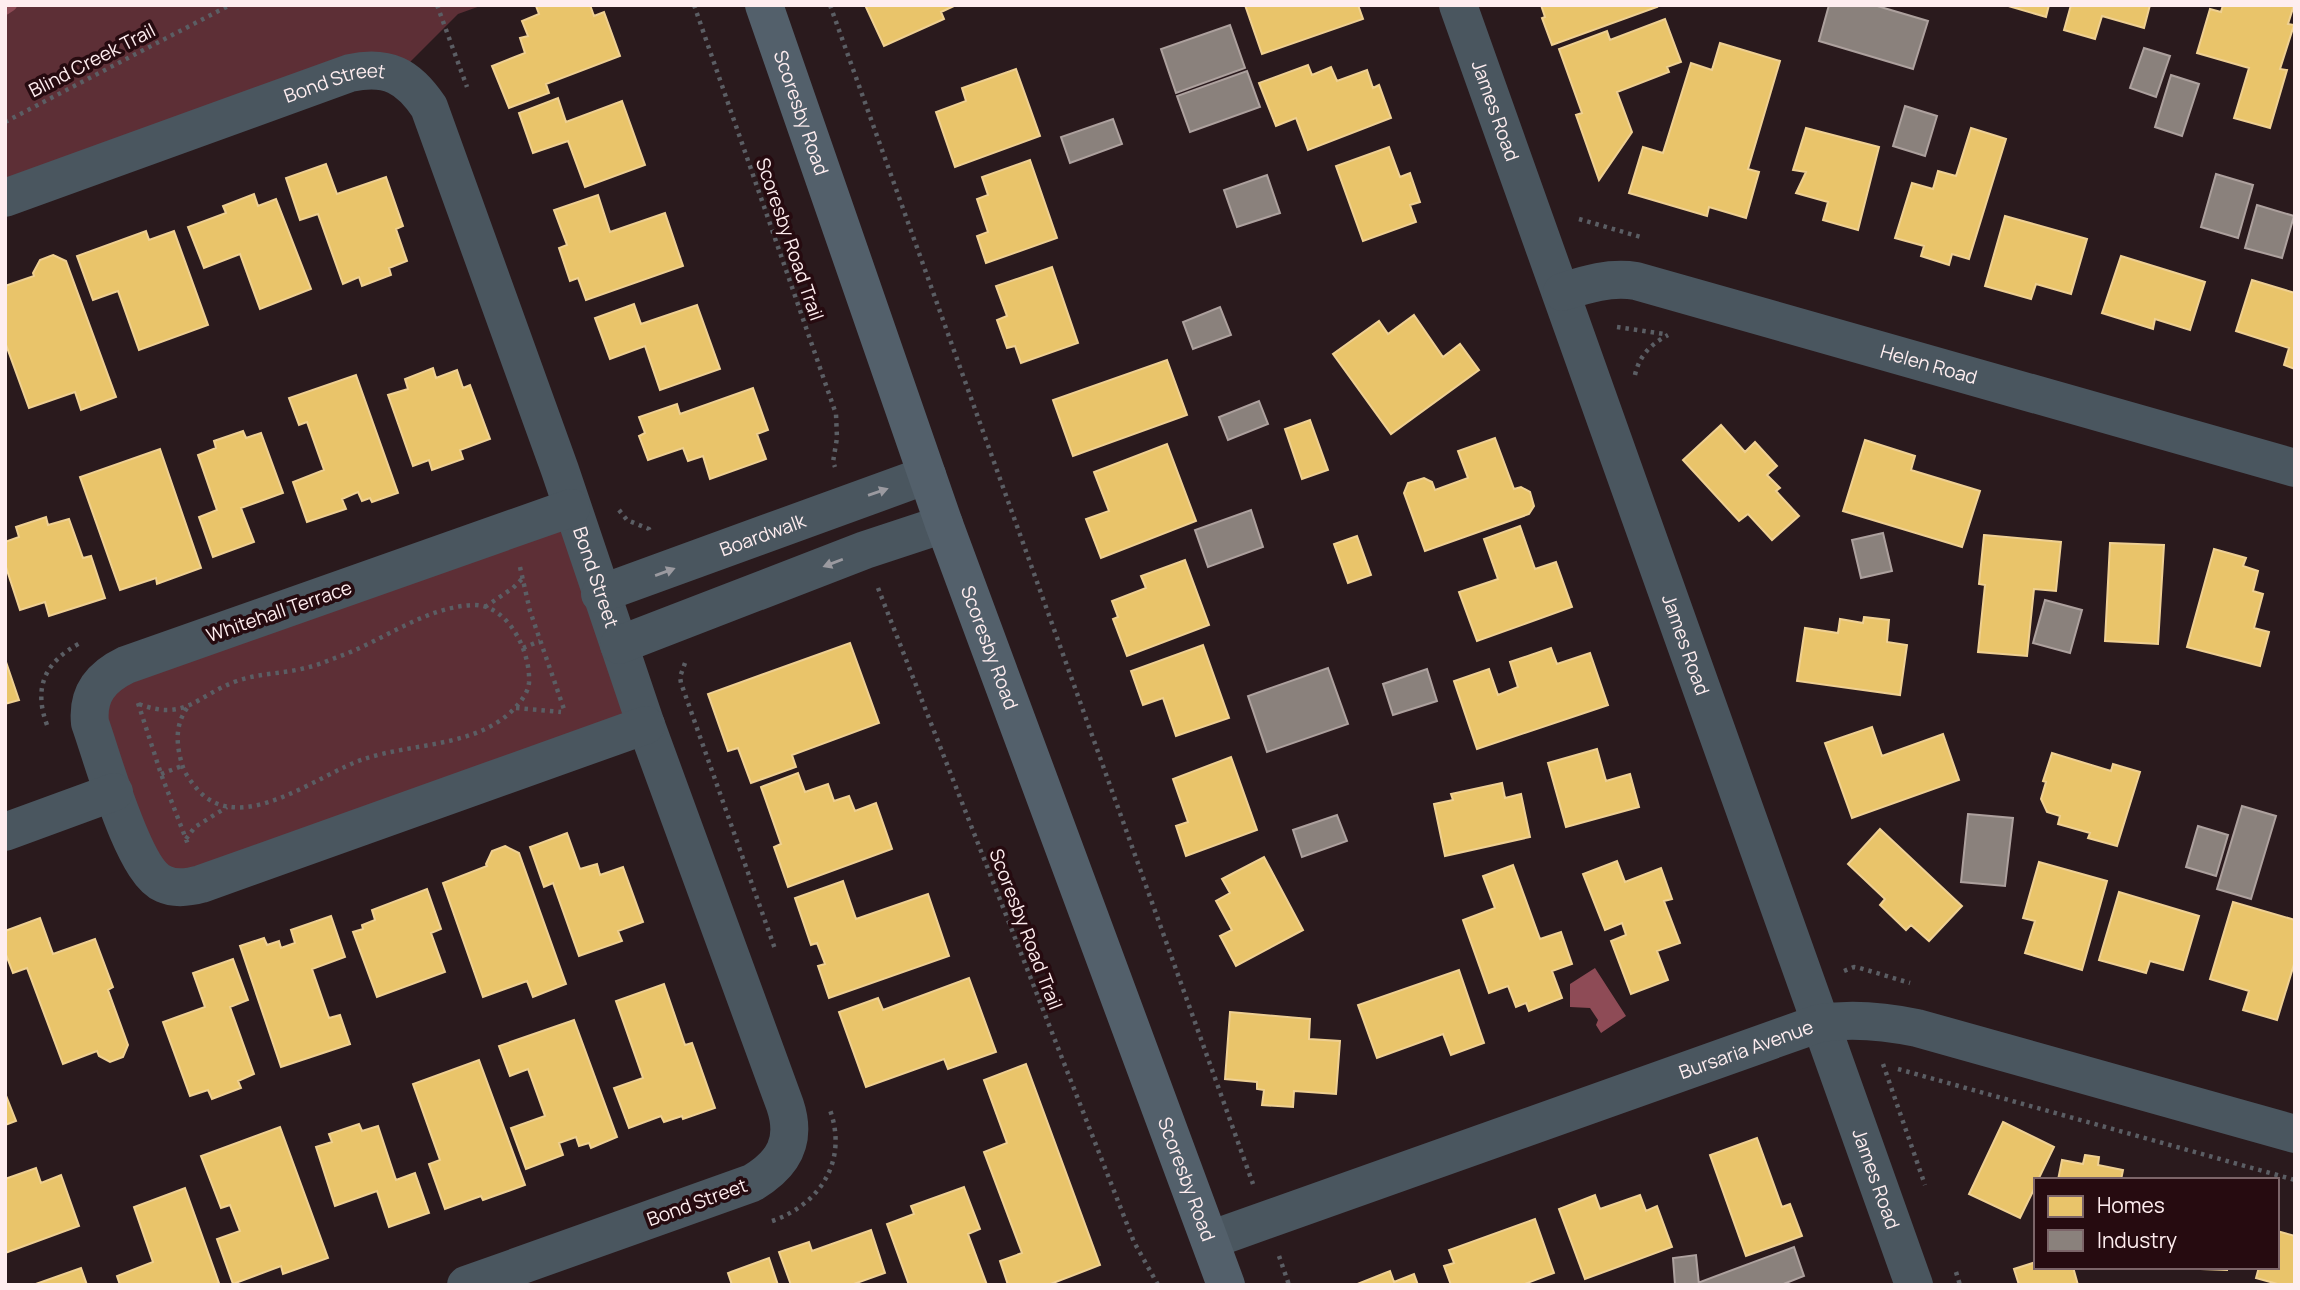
<svg xmlns="http://www.w3.org/2000/svg" width="2300" height="1290" viewBox="0 0 2300 1290" font-family="Manrope,sans-serif">
	<style>
		.green { fill: #5d2f36 }
		.water { fill: #8e4b56 }
		.homes { fill: #e9c46a; stroke: #efd092; stroke-width: 2 }
		.industry { fill: #8a817c; stroke: #ada19e; stroke-width: 2 }
		.lines { fill: none; stroke-linecap: round; stroke-linejoin: round }
		.stream { stroke: #8e4b56; stroke-width: 12 }
		.path { stroke: #5b5e64; stroke-width: 4.5; stroke-dasharray: 3.5 5; stroke-linecap: butt }
		.minor { stroke: #4a565f; stroke-width: 38 }
		.major { stroke: #53606b; stroke-width: 38 }
		.oneway { fill: #9b9aa0 }
		.labels { text-anchor: middle; dominant-baseline: central; stroke-width: 7; stroke-linejoin: round; paint-order: stroke }
		.street-label { font-size: 19px; fill: #feedef; stroke: #260b10 }
	</style>
	<rect width="100%" height="100%" fill="#2a1a1d"/>
	<!-- green -->
	<path class="green" d="M5,5H483L458,14L397,75L5,198Z
		M571,508L646,725L163,884L91,699Z"/>
	<!-- water -->
	<path class="water" d="M1595,968L1626,1016L1601,1033L1596,1025L1598,1020L1590,1008L1570,1007V984Z"/>
	<!-- homes -->
	<path class="homes" d="M590,5L594,16L604,12L620,56L546,84L549,93L509,108L492,66L525,53L520,38L528,36L522,21L539,14L536,6L538,5Z
		M865,5H956L941,12L944,19L884,46Z
		M1245,5H1358L1363,19L1262,54Z
		M1541,5H1656L1657,7L1552,45L1542,18L1545,17Z
		M2005,5H2049L2046,17Z
		M2071,5H2150L2144,28L2102,16L2095,39L2064,30Z
		M2223,5H2294L2288,24L2294,25L2280,69L2287,70L2270,128L2234,118L2249,68L2197,53L2210,9L2221,12Z
		M1665,19L1681,62L1667,67L1669,72L1617,92L1632,132L1599,180L1576,115L1582,113L1559,49L1607,31L1610,40Z
		M1720,43L1780,61L1748,169L1759,172L1746,218L1709,207L1707,216L1629,193L1643,147L1663,153L1691,63L1712,70Z
		M1308,65L1312,75L1331,67L1337,81L1367,70L1373,88L1379,85L1391,118L1308,150L1296,118L1276,126L1259,83Z
		M1016,69L1040,136L955,167L936,112L966,101L962,88Z
		M558,98L566,122L622,101L645,165L585,187L568,141L533,153L519,113Z
		M1806,128L1879,147L1858,230L1823,220L1828,202L1796,193L1806,172L1793,170Z
		M1971,128L2006,139L1969,259L1952,254L1949,265L1921,256L1924,246L1895,238L1912,183L1933,189L1938,171L1956,176Z
		M1389,147L1400,177L1410,173L1420,202L1410,205L1416,222L1363,241L1336,166Z
		M1030,160L1057,238L986,263L977,236L988,232L977,199L988,195L982,177Z
		M326,164L337,194L386,177L403,226L396,229L407,261L389,268L391,275L362,286L359,277L343,284L318,214L300,220L286,178Z
		M254,194L258,206L276,199L311,289L260,309L240,254L204,268L188,227L226,213L223,206Z
		M598,195L610,232L665,213L683,266L586,300L578,278L570,281L559,248L567,245L554,210Z
		M2005,216L2087,239L2071,294L2036,284L2031,299L1985,286Z
		M146,231L149,240L174,231L208,325L139,350L118,291L93,300L77,256Z
		M53,255L66,261L116,397L81,410L75,392L29,408L5,342V286L34,276L33,273L40,260Z
		M2121,256L2205,282L2190,330L2155,319L2153,329L2102,313Z
		M1052,267L1078,343L1021,363L1015,346L1007,348L997,320L1007,316L996,286Z
		M2252,280L2295,293V369L2284,365L2289,348L2236,331Z
		M634,304L641,324L697,305L720,369L660,390L645,346L610,359L595,318Z
		M1414,315L1443,357L1460,344L1479,370L1391,434L1333,354L1379,321L1388,334Z
		M1167,360L1187,415L1073,456L1053,400Z
		M433,368L436,378L457,370L463,388L470,385L490,439L460,450L463,459L432,470L429,460L413,466L388,395L408,389L405,379Z
		M356,375L398,493L372,502L370,498L362,501L358,492L342,499L346,509L307,522L293,482L324,470L307,422L299,425L289,398Z
		M753,388L768,430L757,434L766,459L710,479L703,456L688,461L683,448L648,460L639,436L645,433L639,417L677,404L680,414Z
		M1310,420L1328,470L1302,479L1285,429Z
		M1721,425L1745,452L1755,442L1777,466L1767,475L1780,488L1776,491L1799,516L1772,540L1748,514L1739,521L1683,460Z
		M243,431L246,438L261,433L283,493L241,508L254,542L213,557L199,517L217,510L198,455L216,448L214,441Z
		M1495,438L1514,489L1521,487L1530,492L1534,506L1529,514L1425,551L1404,493L1408,483L1424,478L1432,482L1435,490L1468,478L1458,451Z
		M1865,440L1915,456L1911,470L1980,491L1962,547L1843,511Z
		M1167,444L1196,521L1101,558L1086,519L1109,511L1094,472Z
		M160,449L201,568L157,584L156,578L120,590L80,477Z
		M46,517L48,525L69,519L83,558L91,556L105,598L49,616L45,602L20,610L5,564V542L19,537L16,527Z
		M1520,526L1535,569L1556,562L1572,607L1477,641L1459,592L1498,579L1484,539Z
		M1984,535L2061,542L2056,591L2034,589L2027,656L1978,652L1985,585L1979,584Z
		M1357,536L1371,575L1348,583L1334,544Z
		M2110,543L2164,545L2158,644L2105,641Z
		M2214,549L2246,558L2243,566L2258,571L2253,591L2263,594L2254,628L2269,632L2260,666L2187,647Z
		M1185,560L1209,625L1127,656L1113,619L1118,617L1112,601L1146,588L1141,576Z
		M1864,617L1889,620L1887,642L1907,645L1900,695L1797,681L1805,628L1838,633L1840,619L1863,623Z
		M850,643L879,723L792,755L796,767L751,783L738,748L728,751L708,694Z
		M1203,645L1229,718L1176,736L1163,698L1143,705L1131,671Z
		M1551,648L1557,664L1590,653L1608,705L1477,749L1454,681L1489,669L1498,695L1518,687L1510,662Z
		M5,659L19,700L5,704Z
		M1872,727L1882,756L1943,734L1959,780L1852,818L1825,743Z
		M1597,749L1606,781L1630,774L1639,807L1566,827L1548,763Z
		M2052,753L2111,771L2113,764L2140,772L2117,846L2088,838L2090,833L2058,824L2060,816L2047,812L2041,799L2046,782L2043,781Z
		M1231,757L1257,830L1186,856L1176,826L1188,822L1173,779Z
		M798,773L805,792L828,784L834,801L849,796L855,811L876,803L892,849L788,887L774,847L781,844L761,787Z
		M1502,783L1505,798L1521,794L1530,837L1445,856L1434,804L1453,800L1451,794Z
		M1880,829L1962,906L1929,941L1911,925L1906,930L1880,905L1885,899L1848,864Z
		M567,833L580,869L597,864L600,875L623,867L643,922L618,931L622,941L579,956L553,883L544,887L530,847Z
		M505,846L519,853L566,984L533,997L527,981L483,997L443,883L487,866L486,864L492,851Z
		M1264,857L1303,930L1236,966L1220,936L1232,930L1216,901L1230,893L1222,879Z
		M1617,861L1625,882L1661,868L1672,899L1664,901L1680,943L1657,951L1668,980L1631,994L1611,941L1626,935L1622,923L1605,930L1583,874Z
		M2039,862L2107,881L2082,970L2025,953L2035,921L2023,918Z
		M1513,865L1540,939L1561,932L1572,964L1552,971L1562,998L1529,1011L1526,1003L1516,1007L1508,986L1489,993L1463,920L1495,908L1483,876Z
		M843,881L856,919L928,894L949,956L829,998L818,966L825,964L817,943L811,945L795,898Z
		M427,889L441,929L431,933L445,972L377,997L353,932L363,929L362,925L375,920L372,910Z
		M2119,892L2199,916L2183,970L2150,961L2146,973L2099,960Z
		M2233,902L2295,920V961L2277,1020L2243,1010L2249,991L2210,979Z
		M331,916L345,957L312,969L329,1018L340,1015L350,1044L281,1067L240,946L264,938L267,945L279,941L281,948L295,943L291,930Z
		M40,918L53,954L95,939L113,987L108,990L128,1045L123,1057L110,1062L99,1056L97,1051L63,1064L27,968L13,973L5,952V931Z
		M233,959L248,1000L230,1007L254,1074L238,1081L241,1088L212,1099L208,1090L190,1096L163,1022L205,1007L193,973Z
		M1459,970L1484,1043L1451,1055L1443,1034L1377,1058L1358,1005Z
		M969,978L996,1052L948,1069L944,1059L866,1087L839,1012L878,998L883,1010Z
		M664,984L685,1045L692,1043L715,1108L683,1119L682,1116L664,1122L661,1116L629,1128L614,1088L643,1078L616,1001Z
		M1230,1012L1310,1019L1309,1039L1340,1041L1336,1094L1294,1091L1293,1107L1262,1105L1264,1090L1257,1089V1082L1225,1079Z
		M574,1020L617,1137L591,1148L589,1143L579,1146L576,1137L559,1143L563,1155L526,1169L511,1128L545,1116L528,1069L510,1076L499,1046Z
		M479,1060L525,1185L483,1200L481,1196L445,1209L429,1164L440,1160L413,1084Z
		M1026,1064L1100,1265L1048,1285H1008L1000,1261L1022,1253L984,1152L1007,1143L984,1080Z
		M5,1093L16,1121L5,1125Z
		M2003,1122L2054,1147L2038,1180H2036V1185L2020,1218L1969,1194Z
		M359,1124L362,1131L378,1126L396,1180L415,1173L429,1213L389,1227L377,1191L335,1206L316,1147L332,1142L329,1134Z
		M280,1127L328,1258L283,1274L281,1266L233,1284L217,1239L240,1231L230,1205L221,1208L201,1156Z
		M1757,1138L1782,1207L1790,1204L1802,1236L1746,1256L1710,1155Z
		M2085,1155L2099,1157L2098,1165L2123,1170L2121,1180H2058L2062,1160L2083,1164Z
		M36,1168L41,1183L61,1175L79,1226L5,1253V1179Z
		M964,1187L980,1229L968,1234L987,1285H909L887,1224L914,1214L911,1206Z
		M185,1188L219,1283L213,1285H120L117,1276L153,1262L134,1207Z
		M1595,1195L1600,1209L1640,1195L1646,1211L1657,1206L1672,1247L1585,1279L1559,1209Z
		M1535,1219L1554,1273L1522,1285H1451L1444,1266L1454,1263L1449,1250Z
		M871,1230L885,1273L851,1285H791L779,1252L809,1242L812,1251Z
		M2277,1231L2295,1236V1285H2281L2256,1278L2259,1267H2277Z
		M769,1258L778,1285H732L728,1273Z
		M2036,1262V1267H2073L2078,1285H2019L2014,1269Z
		M2145,1267H2227V1270Z
		M81,1268L87,1285H33Z
		M1390,1271L1394,1282L1414,1274L1418,1285H1355Z"/>
	<!-- industry -->
	<path class="industry" d="M1829,5H1874L1928,21L1913,69L1819,41Z
		M1230,25L1245,68L1176,93L1161,49Z
		M2144,48L2170,56L2156,97L2130,88Z
		M1247,71L1260,107L1190,132L1177,96Z
		M2171,75L2199,84L2182,136L2155,127Z
		M1905,106L1937,116L1925,156L1893,146Z
		M1113,119L1122,144L1070,163L1061,137Z
		M2216,174L2253,185L2238,238L2201,227Z
		M1267,175L1280,213L1237,227L1224,190Z
		M2257,205L2294,216L2282,258L2245,248Z
		M1220,307L1231,335L1193,349L1183,322Z
		M1259,401L1268,424L1228,440L1219,417Z
		M1251,510L1263,547L1208,567L1195,530Z
		M1883,533L1892,571L1861,578L1852,540Z
		M2045,600L2082,610L2070,653L2033,643Z
		M1328,668L1348,724L1267,752L1248,696Z
		M1427,669L1437,701L1393,715L1383,684Z
		M2242,806L2276,816L2251,899L2217,889Z
		M1968,814L2013,818L2005,886L1961,882Z
		M1337,815L1347,841L1302,857L1293,830Z
		M2198,826L2228,835L2216,876L2186,867Z
		M1794,1247L1804,1276L1781,1285H1701L1700,1282Z
		M1696,1255L1699,1285H1675L1673,1258Z"/>
	<g class="lines">
		<!-- stream -->
		<path class="stream" d="M5,9L11,5"/>
		<!-- path -->
		<path class="path" d="M437,5L467,87
			M694,5L836,414L837,438L833,462L835,467
			M830,5L1253,1184
			M5,122L230,5
			M1579,219L1644,238
			M1617,327L1664,334
			M1635,375C1639,356 1651,344 1668,335
			M619,510L627,520L649,529L650,532
			M520,567L530,611L565,712
			M878,588L1134,1242L1158,1285
			M485,607L513,588L522,579
			M523,648L540,641
			M685,663L680,677L681,683L775,949
			M138,703L161,774L189,847
			M139,704C186,722 197,695 237,681C259,673 282,674 305,668C315,666 325,662 335,658C380,643 424,607 473,605C508,604 531,652 529,683C528,691 524,697 520,702C484,748 414,742 364,759C320,773 241,838 198,790C192,783 184,773 182,764C176,744 175,725 187,708
			M516,708L561,712
			M47,725C33,687 45,662 80,643
			M161,774L182,766
			M186,839L195,827L227,807
			M1844,971L1854,967L1860,968L1910,983
			M1883,1064L1925,1185
			M1898,1069L2295,1180
			M772,1221C821,1204 848,1160 830,1110
			M1279,1256L1289,1285
			M1956,1272L1960,1285"/>
		<!-- minor -->
		<g class="minor">
			<path id="s1" d="M1458,5L1914,1285"/>
			<path id="s2" d="M5,198L350,73C388,65 408,76 429,107L560,470L646,725L785,1105C797,1141 784,1164 752,1183L466,1285"/>
			<path id="s3" d="M1562,292C1587,284 1610,277 1636,281L2295,468"/>
			<path d="M571,508L126,665C101,677 87,694 90,723C102,756 133,872 164,884C175,889 190,887 201,884L646,725"/>
			<path id="s4" d="M600,594L927,475"/>
			<path d="M619,645L865,550L944,524"/>
			<path d="M5,832L114,792"/>
			<path id="s5" d="M1210,1240L1820,1023C1853,1018 1884,1021 1917,1028L2295,1134"/>
		</g>
		<!-- major -->
		<path class="major" id="s6" d="M764,5L944,524L1226,1285"/>
	</g>
	<!-- one-way arrows -->
	<defs><path id="oneway-solid" d="M-6-.8H1V-3.2L6.5 0L1 3.2V.8H-6Z" transform="scale(1.75)"/></defs>
	<g class="oneway">
		<use href="#oneway-solid" transform="translate(878 492) rotate(-19)"/>
		<use href="#oneway-solid" transform="translate(833 563) rotate(159)"/>
		<use href="#oneway-solid" transform="translate(665 572) rotate(-20)"/>
	</g>
	<g class="labels">
		<!-- street labels -->
		<g class="street-label">
			<text transform="translate(92 60) rotate(-27)">Blind Creek Trail</text>
			<text stroke="none"><textPath href="#s2" startOffset="350">Bond Street</textPath></text>
			<text stroke="none"><textPath href="#s1" startOffset="112">James Road</textPath></text>
			<text stroke="none"><textPath href="#s6" startOffset="114">Scoresby Road</textPath></text>
			<text transform="translate(790 239) rotate(71)">Scoresby Road Trail</text>
			<text stroke="none"><textPath href="#s3" startOffset="380">Helen Road</textPath></text>
			<text stroke="none"><textPath href="#s4" startOffset="173">Boardwalk</textPath></text>
			<text stroke="none"><textPath href="#s2" startOffset="959">Bond Street</textPath></text>
			<text transform="translate(279 611) rotate(-19)">Whitehall Terrace</text>
			<text stroke="none"><textPath href="#s1" startOffset="679">James Road</textPath></text>
			<text stroke="none"><textPath href="#s6" startOffset="681">Scoresby Road</textPath></text>
			<text transform="translate(1026 929) rotate(69)">Scoresby Road Trail</text>
			<text stroke="none"><textPath href="#s5" startOffset="569">Bursaria Avenue</textPath></text>
			<text stroke="none"><textPath href="#s6" startOffset="1248">Scoresby Road</textPath></text>
			<text stroke="none"><textPath href="#s1" startOffset="1246">James Road</textPath></text>
			<text transform="translate(697 1202) rotate(-20)">Bond Street</text>
		</g>
	</g>
	<!-- border -->
	<rect width="2300" height="1290" fill="none" stroke="#feedef" stroke-width="14"/>
	<!-- legend -->
	<rect x="2034" y="1178" width="245" height="91" fill="#260b10" stroke="#7c6569" stroke-width="2"/>
	<rect x="2048" y="1196" width="35" height="21" fill="#e9c46a" stroke="#7c6569" stroke-width="2"/>
	<text x="2097" y="1213" font-size="21" fill="#feedef">Homes</text>
	<rect x="2048" y="1230" width="35" height="21" fill="#8a817c" stroke="#7c6569" stroke-width="2"/>
	<text x="2097" y="1248" font-size="21" fill="#feedef">Industry</text>
</svg>
